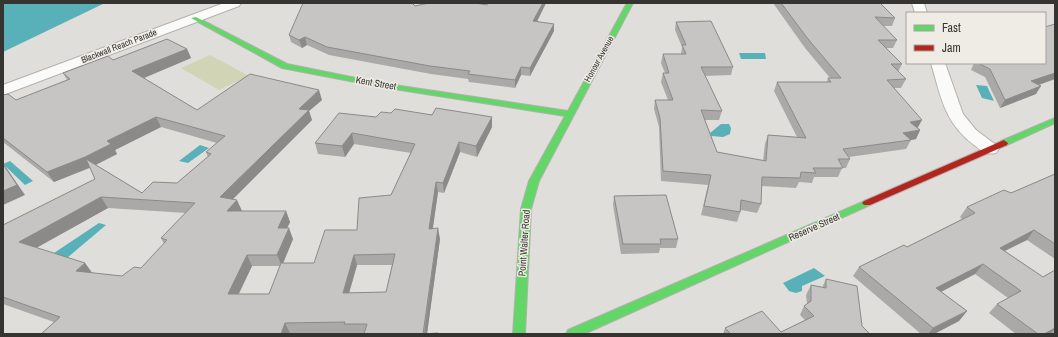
<svg xmlns="http://www.w3.org/2000/svg" width="1058" height="337" viewBox="0 0 1058 337" font-family="'Archivo Narrow',sans-serif">
	<style>
		.green { fill: #d2d5b5 }
		.water { fill: #58b1b9 }
		.lines { fill: none; stroke-linecap: round; stroke-linejoin: round }
		.street-casing { stroke: #b3b1ae; stroke-width: 2 }
		.fast-casing { stroke: #b3b1ae; stroke-width: 2 }
		.jam-casing { stroke: #b3b1ae; stroke-width: 2 }
		.street { fill: #fafaf9; fill-rule: evenodd }
		.fast { fill: #63d668; fill-rule: evenodd }
		.jam { fill: #b3261e; fill-rule: evenodd }
		.wall { fill: #aba9a8; fill-rule: evenodd }
		.shaded-wall { fill: #8b8a88 }
		.building { fill: #c7c5c3; stroke: #8b8a88; fill-rule: evenodd }
		.labels { text-anchor: middle; dominant-baseline: central; stroke-width: 3; stroke-linejoin: round; paint-order: stroke }
		.far-street-label { font-size: 9px; fill: #353431; stroke: #efece5 }
		.street-label { font-size: 10px; fill: #353431; stroke: #efece5 }
	</style>
	<rect width="100%" height="100%" fill="#e0deda"/>
	<!-- green -->
	<path class="green" d="M210,55L249,76L219,90L181,68Z"/>
	<!-- water -->
	<path class="water" d="M3,3H105L3,52Z
		M739,53H765L766,59H741Z
		M976,85L987,86L994,101L982,98Z
		M721,124H729L731,128L730,134L723,137L711,136L710,133Z
		M200,145L209,148L188,163L179,161Z
		M10,161L33,181L25,185L3,164Z
		M99,223L106,225L67,258L54,253Z
		M814,268L825,276L802,286V291L796,293L789,291L783,283Z"/>
	<g class="lines">
		<!-- street casing -->
		<g class="street-casing">
			<path id="street" d="M224,3H241L239,6L3,95V85Z
				M912,3H924L927,13H915Z
				M931,63H945L963,114L976,130L996,145L999,149L996,153C986,155 982,151 974,145C944,122 941,97 931,63Z"/>
		</g>
		<!-- fast casing -->
		<g class="fast-casing">
			<path id="fast" d="M627,3H633L539,181L531,209L525,334H513L521,209L529,181L565,116L381,87L282,68L191,18L196,17L287,64L381,83L568,111Z
				M1055,118V123L1007,145L1004,146L1000,143L1001,141Z
				M867,200L870,201L872,203L870,205L584,334H566L568,330Z"/>
		</g>
		<!-- jam casing -->
		<g class="jam-casing">
			<path id="jam" d="M1004,140L1008,143L1007,145L870,205H864L862,203L864,201Z"/>
		</g>
		<!-- street -->
		<use href="#street" class="street"/>
		<!-- fast -->
		<use href="#fast" class="fast"/>
		<!-- jam -->
		<use href="#jam" class="jam"/>
	</g>
	<!-- wall -->
	<path class="wall" d="M488,3H546L537,22L554,31L530,76L521,75L515,88L469,82L468,79L431,74L329,55L307,45L302,48L291,42L289,35L415,6L487,5Z
		M773,3H880L895,18L892,26H883L897,40L893,48H886L902,64L898,72L906,79L901,88H894L918,128L920,130L916,139L911,140L906,149L849,157L850,159L846,168H842L838,177H814L812,183L799,182L796,188L761,186V204L757,213L741,210L737,222L701,215L708,185L661,181L659,127L654,109L655,100H668L661,82L663,73H665L661,63L663,54H681L682,47L675,30L676,22L733,67L731,75L705,76L722,111L719,120H705L717,152L763,161L765,144L768,135L797,137L774,91L777,82H827L828,78H830L805,48Z
		M1055,24V79L1039,85L1036,94L1000,108L985,77L971,70L974,63H1045Z
		M187,49L191,58L143,78L197,110L322,100L309,111L312,120L233,199L242,211H286L290,222L287,228L293,239L283,263H314L357,230L391,195L411,153L354,144L345,157L318,154L315,143L376,117L391,113L492,117V127L477,157L460,152L444,193L438,192L433,229L440,239L427,333L439,334H348L347,333H290V334H41L54,322L3,304V225L95,179L90,168L54,182L3,142V95L16,100L67,80L63,73ZM161,127L217,143L206,152L208,157L177,183L142,193L96,165L117,154L115,150ZM108,208L186,213L161,238L164,244L141,268L122,276L92,273L85,263L36,248ZM357,265H392L386,292L349,293ZM252,266H280L269,294H239Z
		M1055,174V259L1027,240L1005,251L1043,277L1055,270V334H1016L989,313L997,304L1008,298L975,274L941,292L967,311L959,321L934,334H921L853,276L859,267L907,247L962,219L960,217L967,207L1011,193Z
		M614,196L678,239L676,248H660L659,253L621,254L613,205Z
		M826,279L862,326L870,334H723L725,328L781,332L805,320L800,315L804,306L807,304L806,295L811,285L822,288Z"/>
	<!-- shaded-wall -->
	<path class="shaded-wall" d="M543,3H546L533,29V21Z
		M554,24V31L530,76V68Z
		M305,37L307,45L302,48L299,40Z
		M187,49L191,58L137,81L132,71Z
		M521,67V75L515,88V80Z
		M1055,73V79L1026,89L1031,81Z
		M1041,86L1036,94L1000,108L1005,100Z
		M319,90L322,100L309,111L312,120L225,207L220,197L299,109Z
		M156,117L161,127L115,150L117,154L91,167L54,182L47,172L107,141Z
		M492,117V127L477,157L476,146Z
		M922,120L917,129L910,122Z
		M920,130L916,139L911,140L903,133Z
		M352,133L354,144L345,157L342,146Z
		M459,142L460,152L444,193L443,183Z
		M3,163L25,195L3,205Z
		M436,182L438,192L431,239L429,229Z
		M101,197L108,208L27,253L19,242Z
		M237,200L242,211H227Z
		M286,211L290,222L282,239L278,228Z
		M289,228L293,239L282,266L277,255Z
		M438,228L440,239L427,334H424Z
		M1034,230L1027,240L992,257L1000,248Z
		M247,255L252,266L233,305L228,294Z
		M354,255L357,265L346,304L343,293Z
		M85,263L93,274L76,271Z
		M983,264L975,274L929,298L936,288Z
		M967,311L959,321L934,334H928L933,328Z
		M285,323L290,333V334H281Z
		M1055,328V329L1050,334H1044Z"/>
	<!-- building -->
	<path class="building" d="M303,3H412L415,6L429,3H475L487,5L488,3H543L533,21L554,24L530,68L521,67L515,80L468,74L470,71L430,66L327,47L305,37L299,40L289,35Z
		M781,3H880L895,18L875,17L897,40H878L902,64H891L906,79L887,80L922,120L910,122L920,130L903,133L911,140L843,149L850,159H838L843,168H813L816,173L801,172L800,178L762,177L761,204L741,200L740,212L704,206L711,175L663,171L660,118L655,100H673L663,73H669L663,54H686L682,45H686L676,22L711,21L733,67H701L722,111L701,110L717,152L766,161L768,135L806,138L777,82H831L828,78H841L808,39Z
		M1055,24V73L1031,81L1041,86L1005,100L990,69L978,63H1045V27Z
		M167,39L187,49L132,71L197,110L250,74L319,90L299,109L309,110L220,197L237,200L227,211H286L278,228H289L277,255H247L228,294H269L281,263H314L325,230H357L359,198L391,195L415,144L352,133L342,146L315,143L339,113L376,117L381,112L391,113L395,109L432,115L436,108L492,117L476,146L459,142L443,183L436,182L429,229L438,228L423,334L438,333V334H364L367,324H344L345,322L285,323L281,334H41L60,317L3,297V225L95,179L86,159L142,193L153,182L177,183L211,154L206,152L225,136L156,117L107,141L111,144L85,157L47,172L3,138V95L8,94L16,100L70,79L63,73L108,56L113,60ZM101,197L195,203L161,238L167,240L141,268L134,267L122,276L76,271L85,263L19,242ZM395,254L386,292L343,293L354,255Z
		M3,164L17,185L3,191Z
		M1055,174V244L1034,230L1000,248L1043,277L1055,270V328L1044,334H1038L997,304L1021,291L983,264L936,288L967,311L933,328L859,267L904,245L907,247L975,213L967,207L1004,190L1011,193Z
		M666,195L678,239H660L661,244H623L614,196Z
		M826,279L857,286L862,326L870,334H731L725,328L762,311L781,332L814,316L804,306L811,301V285L826,288Z"/>
	<g class="labels">
		<!-- far-street labels -->
		<g class="far-street-label">
			<text transform="translate(119 46) rotate(-21)">Blackwall Reach Parade</text>
			<text transform="translate(599 59) rotate(-61)">Honour Avenue</text>
		</g>
		<!-- street labels -->
		<g class="street-label">
			<text transform="translate(376 83) rotate(10)">Kent Street</text>
			<text transform="translate(814 227) rotate(-24)">Reserve Street</text>
			<text transform="translate(524 243) rotate(-86)">Point Walter Road</text>
		</g>
	</g>
	<!-- border -->
	<rect width="1058" height="337" fill="none" stroke="#353431" stroke-width="8"/>
	<!-- legend -->
	<rect x="906" y="12" width="140" height="52" fill="#efece5" stroke="#a5a29d"/>
	<rect x="914" y="25" width="20" height="6" fill="#63d668" stroke="#a5a29d"/>
	<text x="942" y="32" font-size="12" fill="#353431">Fast</text>
	<rect x="914" y="45" width="20" height="6" fill="#b3261e" stroke="#a5a29d"/>
	<text x="942" y="52" font-size="12" fill="#353431">Jam</text>
</svg>
